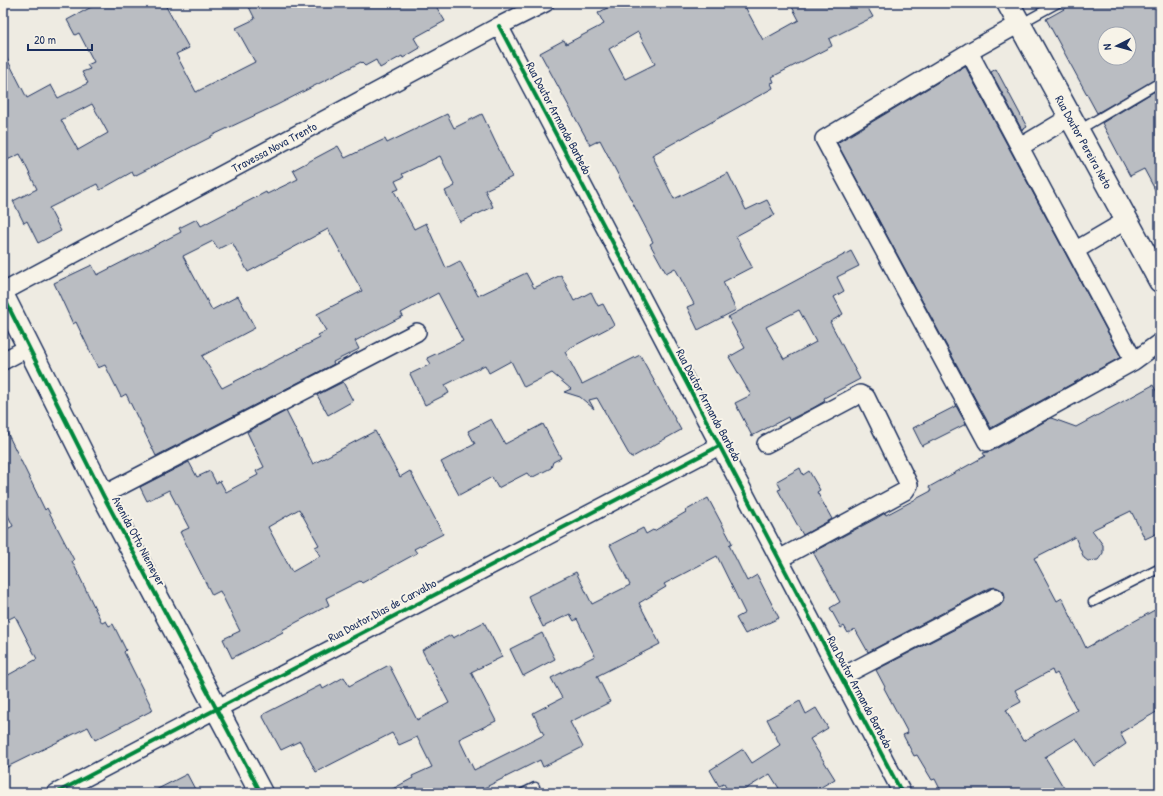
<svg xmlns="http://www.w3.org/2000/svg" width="1163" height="796" viewBox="0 0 1163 796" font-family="'Patrick Hand',sans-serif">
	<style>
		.building { fill: #babdc2; stroke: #1b2f5e; fill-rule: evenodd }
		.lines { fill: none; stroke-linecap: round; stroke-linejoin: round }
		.lane-casing { stroke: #1b2f5e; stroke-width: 11 }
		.street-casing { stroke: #1b2f5e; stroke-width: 20 }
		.secondary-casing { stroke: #1b2f5e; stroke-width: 25 }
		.lane { stroke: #f7f3e8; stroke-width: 8 }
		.street { stroke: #f7f3e8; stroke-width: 17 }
		.secondary { stroke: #f7f3e8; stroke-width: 22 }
		.cycleway-casing { stroke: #f7f3e8; stroke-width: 6 }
		.cycleway { stroke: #00873e; stroke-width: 4 }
		.labels { text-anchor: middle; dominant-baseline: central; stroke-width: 4; stroke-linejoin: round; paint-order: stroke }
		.street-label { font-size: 12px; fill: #1b2f5e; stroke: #f7f3e8 }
	</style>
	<rect width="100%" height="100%" fill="#eeebe2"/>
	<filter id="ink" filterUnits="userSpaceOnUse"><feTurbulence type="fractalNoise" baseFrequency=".025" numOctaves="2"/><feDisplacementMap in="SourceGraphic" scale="8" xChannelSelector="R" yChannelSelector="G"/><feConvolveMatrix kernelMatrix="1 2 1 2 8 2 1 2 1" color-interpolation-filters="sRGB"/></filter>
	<g filter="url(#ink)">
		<!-- building -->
		<path class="building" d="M99,3H164L189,48L176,54L196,92L255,62L236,28L255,19L247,3H434L445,21L414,38L420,48L403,58L402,56L380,68L376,60L365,66L361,62L277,105L211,136V137L134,176L132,172L100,190L97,184L49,208L61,231L38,243L27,221L24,223L13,201L37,189L20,154L3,162V51L27,98L51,85L58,98L88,83L82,72L90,69L87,65L94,62L79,33L75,35L67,20ZM92,104L108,133L78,150L61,120Z
			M616,3H743L763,40L799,20L790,3H865L873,17L829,39L832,46L772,77L774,82L771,83L773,88L652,155L674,199L728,173L746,210L767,200L775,215L736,236L752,267L723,282L736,310L698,330L687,307L694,304L675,268L666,273L650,244L653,242L600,140L590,145L540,53L564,40L566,44L604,24L598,13ZM638,32L655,64L625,79L609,49Z
			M1075,3H1160V77L1097,113L1046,19ZM1105,34H1129V58H1105Z
			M965,66L1121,357L991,428L837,143Z
			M996,69L1027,127L1022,130L991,72Z
			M1160,88V199L1144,169L1130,176L1102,123Z
			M447,114L454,128L482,114L512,177L485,190L493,207L460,222L445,191L455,186L440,156L402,174L404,177L395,181L399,189L394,191L414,229L426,223L446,268L460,261L478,296L526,273L534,288L561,275L574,301L591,292L598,306L603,304L614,325L570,348V349L565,352L582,384L640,355L681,430L631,458L597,398L589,400L594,409L580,397L564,392L571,389L552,373L524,387L511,361L489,373L485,365L445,385L449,393L425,405L410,374L431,364L427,358L463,341L438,293L401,313L403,316L355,341L359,349L333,362L334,364L156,456L126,394L121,397L105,365L98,368L76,322L73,324L54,283L92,265L97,275L181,232L179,228L197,219L201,226L266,192L267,194L298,179L293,170L338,146L345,158L385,139L387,143ZM328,229L362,291L317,314L326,331L318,335L320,338L222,388L202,356L255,328L238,296L212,310L183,256L213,241L218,249L232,242L248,272Z
			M851,251L859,266L837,277L844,291L834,297L843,314L830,322L860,379L824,398L825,401L813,408L789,420L788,417L752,436L735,403L751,395L729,357L745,348L728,317ZM799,310L816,342L784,359L766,327Z
			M343,382L353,401L328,415L317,395Z
			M1153,385L1160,398V532L1145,539L1131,511L1092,530L1103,545V553L1098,560L1088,561L1084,558L1075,537L1034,558L1057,601L1062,598L1086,648L1160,607V710L1120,733L1126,744L1094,766L1076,738L1045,757L1067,793H942L935,779L932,780L917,755L914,756L903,735L908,733L884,688L885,687L876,670L1000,606L1005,598L1004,592L996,587L990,588L868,652L855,629L848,633L844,626L841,628L830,608L840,602L813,552L877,518L885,513L886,515L931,491L929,487L985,456L983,453L992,451L1051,418L1076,427ZM1052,670L1054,675L1057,673L1077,710L1023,741L1006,710L1021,702L1015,690Z
			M956,406L966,424L922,446L913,428Z
			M286,411L313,464L375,431L400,477L410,471L443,534L414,549L417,553L362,583L360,581L326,598L329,605L282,630L283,632L232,658L223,639L240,631L220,591L212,595L180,532L189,528L169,490L147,501L140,487L189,462L197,477L210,471L216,483L220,481L226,492L258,475L256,471L264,467L247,432ZM299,509L319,545L315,547L320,556L292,572L268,527Z
			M491,419L505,444L543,424L561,458L553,462L551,468L531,478L527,473L498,488L492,477L459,495L441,462L475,444L468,431Z
			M3,424L45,510L47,508L74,560L72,561L102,623L106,621L109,626L113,624L126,650L124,652L153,710L95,740L88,727L3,769V678L37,659L15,616L3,622V531L13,526L3,505Z
			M800,468L803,475L809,471L820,490L817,492L832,519L803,535L778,490L781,489L777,481Z
			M708,498L732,543L729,545L747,581L757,575L779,618L745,634L736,618L745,613L717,556L664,584L666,587L639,603L660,644L597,676L610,702L570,722L583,747L543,767L540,760L474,793H385L413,778L412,776L432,767L417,737L399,745L392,733L316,772L300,741L281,750L263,717L264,714L321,685L323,689L344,677L349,686L389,665L417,720L449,703L422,650L451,635L453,638L484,622L502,657L471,672L496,721L459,739L474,770L544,735L533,713L562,698L551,678L595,656L577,619L574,621L570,614L543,627L528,596L576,572L592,604L630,585L610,545L643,528L646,534L653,530L654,531L686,512L685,511Z
			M542,633L555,659L523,676L510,649Z
			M800,701L806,714L816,708L828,728L810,739L835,779L811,793H782L770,774L739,793H729L724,784L719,786L710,770L743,749L752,763L780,745L767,719Z
			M187,774L197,793H150Z"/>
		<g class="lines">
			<!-- lane casing -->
			<g class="lane-casing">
				<path id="lane" d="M1020,24L1058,3
					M1079,130L1160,82
					M1093,602L1160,568
					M523,793L535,787"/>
			</g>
			<!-- street casing -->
			<g class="street-casing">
				<path id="street" d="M1019,24L969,52L1134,361
					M499,26L902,793
					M969,52L824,139L987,442L1134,361L1160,342
					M1020,147L1070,117
					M1076,250L1127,220
					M3,292L499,26L545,3
					M3,361L29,347
					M766,444L860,394L866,397L909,485L905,491L779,559
					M103,495L417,332
					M841,677L995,597
					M56,793L719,446"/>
			</g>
			<!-- secondary casing -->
			<g class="secondary-casing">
				<path id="secondary" d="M1008,3L1160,281
					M3,296L103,495L261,793"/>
			</g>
			<!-- lane -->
			<use href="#lane" class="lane"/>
			<!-- street -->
			<use href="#street" class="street"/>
			<!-- secondary -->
			<use href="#secondary" class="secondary"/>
			<!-- cycleway casing -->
			<g class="cycleway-casing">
				<path id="cycleway" d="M499,26L902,793
					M3,296L103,495L261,793
					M56,793L719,446"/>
			</g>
			<!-- cycleway -->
			<use href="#cycleway" class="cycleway"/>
		</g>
	</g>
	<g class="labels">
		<!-- street labels -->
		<g class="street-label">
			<text transform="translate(559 118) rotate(62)">Rua Doutor Armando Barbedo</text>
			<text transform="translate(1084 142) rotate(61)">Rua Doutor Pereira Neto</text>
			<text transform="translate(274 147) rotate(-28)">Travessa Nova Trento</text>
			<text transform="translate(709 405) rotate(62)">Rua Doutor Armando Barbedo</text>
			<text transform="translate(139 541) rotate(62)">Avenida Otto Niemeyer</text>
			<text transform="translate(382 610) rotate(-28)">Rua Doutor Dias de Carvalho</text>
			<text transform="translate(860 692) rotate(62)">Rua Doutor Armando Barbedo</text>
		</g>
	</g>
	<!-- margin -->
	<rect width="1163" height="796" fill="none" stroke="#f7f3e8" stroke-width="16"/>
	<rect x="8" y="8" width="1147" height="780" fill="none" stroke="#1b2f5e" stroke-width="1.5" filter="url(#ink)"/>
	<!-- north arrow -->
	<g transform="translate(1117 46) rotate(264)"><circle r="19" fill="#f7f3e8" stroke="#9fa5b1"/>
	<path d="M0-3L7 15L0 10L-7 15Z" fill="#1b2f5e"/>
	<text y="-6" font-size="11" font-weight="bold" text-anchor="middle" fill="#1b2f5e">N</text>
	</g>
	<!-- scale -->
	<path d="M28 44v6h64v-6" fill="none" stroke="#1b2f5e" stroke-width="2"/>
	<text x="34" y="44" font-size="12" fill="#1b2f5e" stroke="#f7f3e8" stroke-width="3" paint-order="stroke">20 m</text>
</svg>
